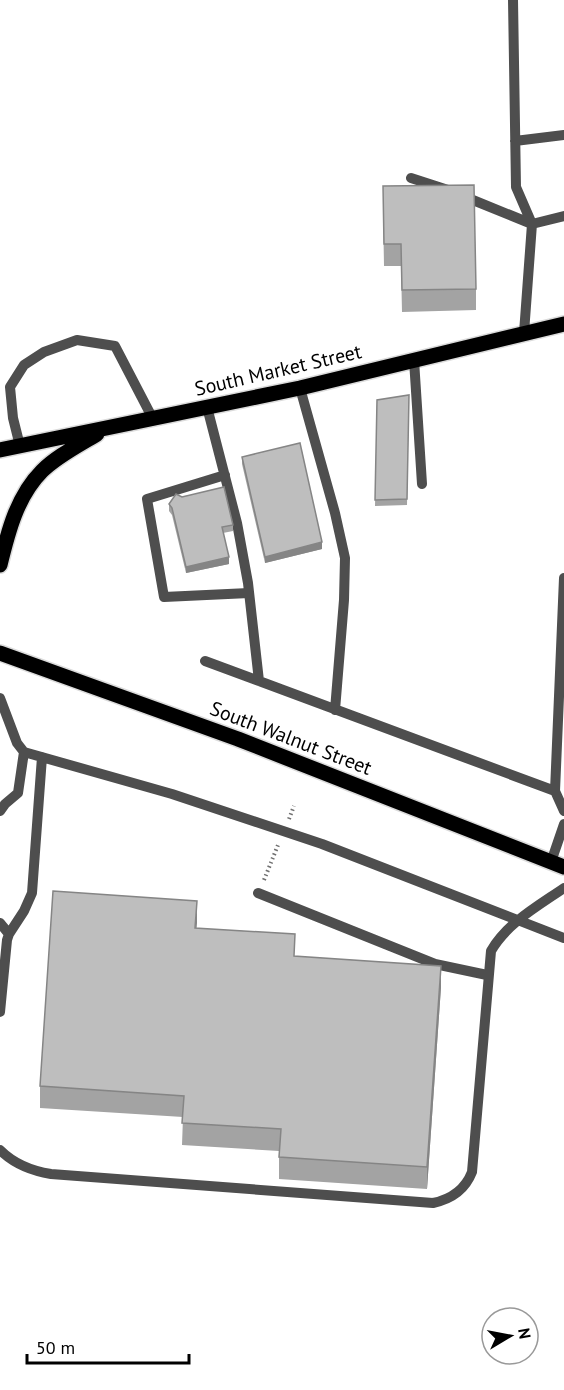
<svg xmlns="http://www.w3.org/2000/svg" width="564" height="1390" viewBox="0 0 564 1390" font-family="'PT Sans',sans-serif">
	<style>
		.lines { fill: none; stroke-linecap: round; stroke-linejoin: round }
		.primary-casing { stroke: #dbdbdb; stroke-width: 18 }
		.path { stroke: #707070; stroke-width: 4; stroke-dasharray: 1.5 3; stroke-linecap: butt }
		.lane { stroke: #4e4e4e; stroke-width: 10 }
		.primary { stroke: #000; stroke-width: 15 }
		.wall { fill: #a3a3a3 }
		.shaded-wall { fill: #858585 }
		.building { fill: #bebebe; stroke: #858585; stroke-width: 1.5 }
		.labels { text-anchor: middle; dominant-baseline: central; stroke-width: 5; stroke-linejoin: round; paint-order: stroke }
		.street-label { font-size: 20px; fill: #000; stroke: #fff }
	</style>
	<rect width="100%" height="100%" fill="#fff"/>
	<g class="lines">
		<!-- primary casing -->
		<g class="primary-casing">
			<path id="primary" d="M0,450L300,388L564,324
				M0,565C8,532 17,496 42,471C57,456 79,445 97,434
				M0,653L238,739L564,867"/>
		</g>
		<!-- path -->
		<path class="path" d="M289,819L294,806
			M264,880L278,845"/>
		<!-- lane -->
		<path class="lane" d="M513,0L516,187L532,224
			M515,141L564,135
			M411,178L448,190
			M463,196L532,224
			M524,333L532,224L564,216
			M414,360L422,484
			M300,388L335,513L345,558L344,600L335,710
			M207,407L237,523L248,583L259,681
			M20,446L13,418L10,387L24,365L44,352L77,340L115,346L153,419
			M225,475L147,499L164,597L249,593
			M564,578L555,791L564,811
			M205,661L555,791
			M0,698L17,743L24,752L172,794L322,844L564,938
			M0,811L5,804L18,793L24,752
			M551,862L564,824
			M258,893L435,964L487,975
			M0,923L9,934
			M0,1012L7,940L9,934L24,911L32,893L42,757
			M0,1150C14,1164 32,1171 51,1174L433,1203C452,1199 465,1190 472,1172L491,951C507,923 538,906 564,888"/>
		<!-- primary -->
		<use href="#primary" class="primary"/>
	</g>
	<!-- wall -->
	<path class="wall" d="M383,208L476,289V310L402,312L401,266H384Z
		M409,395L407,505L375,506L377,400Z
		M242,457L322,549L265,563L242,464Z
		M169,504L233,525V531L223,533L229,564L186,573L172,515L169,511Z
		M295,956L441,987L427,1189L279,1179V1151L182,1145L183,1117L40,1108V1086Z"/>
	<!-- shaded-wall -->
	<path class="shaded-wall" d="M322,542V549L265,563V557Z
		M229,557V564L186,573V567Z
		M197,901V923L195,949V928Z
		M441,966V987L427,1189V1167Z"/>
	<!-- building -->
	<path class="building" d="M474,185L476,289L402,290L401,244H384L383,186Z
		M409,395L407,499L375,500L377,400Z
		M300,443L322,542L265,557L242,457Z
		M224,487L233,525L222,527L229,557L186,567L172,508L169,504L176,494L182,497Z
		M53,891L197,901L195,928L295,934L294,956L441,966L427,1167L279,1157L281,1129L182,1123L184,1096L40,1086Z"/>
	<g class="labels">
		<!-- street labels -->
		<g class="street-label">
			<text transform="translate(278 370) rotate(-13)">South Market Street</text>
			<text transform="translate(291 738) rotate(21)">South Walnut Street</text>
		</g>
	</g>
	<!-- north arrow -->
	<g transform="translate(510 1336) rotate(80)"><circle r="28" fill="#ffffff" stroke="#999999" stroke-width="1.5"/>
	<path d="M0-4.5L10 22L0 15L-10 22Z" fill="#000000"/>
	<text y="-9" font-size="16" font-weight="bold" text-anchor="middle" fill="#000000">N</text>
	</g>
	<!-- scale -->
	<path d="M27 1354v9h162v-9" fill="none" stroke="#000000" stroke-width="3"/>
	<text x="36" y="1354" font-size="18" fill="#000000" stroke="#ffffff" stroke-width="4.5" paint-order="stroke">50 m</text>
</svg>
